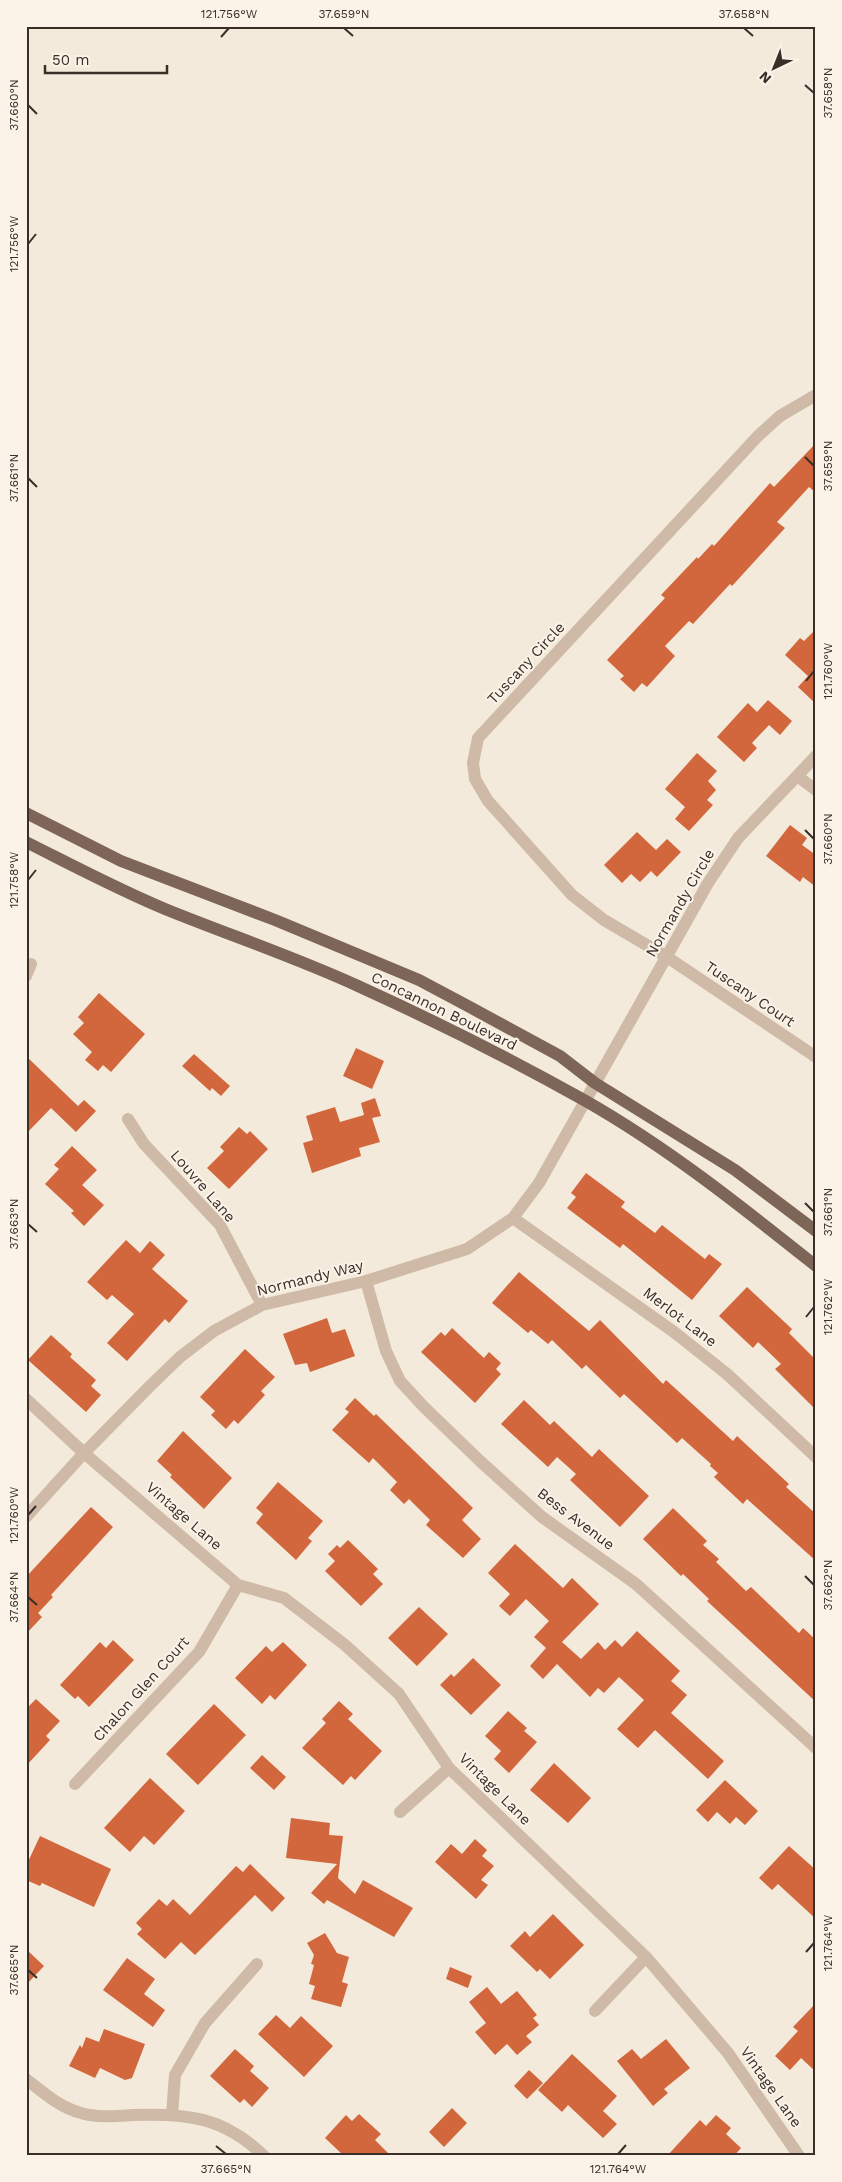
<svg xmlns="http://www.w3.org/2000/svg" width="842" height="2182" viewBox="0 0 842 2182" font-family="'Work Sans',sans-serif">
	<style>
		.building { fill: #d2663c }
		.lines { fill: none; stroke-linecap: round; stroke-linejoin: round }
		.minor { stroke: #cebaa6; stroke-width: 12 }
		.major { stroke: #7d6557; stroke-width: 12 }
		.ticks { fill: none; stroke: #392e28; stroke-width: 2 }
		.labels { text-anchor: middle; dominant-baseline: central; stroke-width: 4; stroke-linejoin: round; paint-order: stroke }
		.street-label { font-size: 15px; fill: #392e28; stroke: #fbf3e8 }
		.neatline { fill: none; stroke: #392e28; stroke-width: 2 }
		.ticks-label { font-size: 12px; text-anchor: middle; fill: #392e28 }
	</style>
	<rect width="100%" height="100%" fill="#f4eadb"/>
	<!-- building -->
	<path class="building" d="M816,443V493L809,487L777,522L785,528L732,586L730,584L693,624L689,621L665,646L675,656L647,687L642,683L634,692L620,679L624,676L607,660L665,598L661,595L697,557L698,559L712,544L714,546L770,483L774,487Z
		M816,629V704L798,687L808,676L785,655L800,638L804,641Z
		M768,700L792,721L780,735L769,725L752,743L757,748L744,762L717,737L748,703L757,712Z
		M697,753L717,771L708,781L716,790L707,800L713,805L689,831L675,819L685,807L665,789Z
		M790,825L807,838L802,845L816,855V887L803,877L800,882L766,856Z
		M637,832L656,850L667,839L681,852L657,877L651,871L640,882L631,874L622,883L604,865Z
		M99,993L145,1034L111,1072L103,1065L98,1071L85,1060L92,1052L73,1034L84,1023L78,1017Z
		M356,1048L384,1061L372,1089L343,1076Z
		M194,1054L230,1086L221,1096L212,1088L210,1091L182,1066Z
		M26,1056L78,1106L84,1100L96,1111L76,1132L51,1108L26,1134Z
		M375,1098L381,1116L372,1118L380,1142L359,1148L361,1156L312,1173L303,1143L313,1140L306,1116L335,1107L340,1122L364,1115L361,1103Z
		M239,1127L247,1134L250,1131L268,1149L229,1189L207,1168L224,1151L220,1147Z
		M72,1146L97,1170L82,1185L104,1205L84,1226L71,1213L74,1211L45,1184L59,1169L54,1165Z
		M586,1173L625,1202L621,1207L655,1233L662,1225L705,1259L709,1254L722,1264L692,1300L623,1244L620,1248L567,1208L576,1197L571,1193Z
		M126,1240L140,1253L150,1241L165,1255L152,1269L188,1301L169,1323L165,1319L127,1361L107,1343L134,1314L112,1295L107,1300L87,1282Z
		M519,1272L589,1331L600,1320L663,1384L666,1380L733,1441L737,1436L789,1484L786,1487L816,1514V1561L747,1499L743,1504L714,1477L718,1473L710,1466L711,1464L682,1438L677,1443L624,1394L620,1398L586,1365L582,1369L552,1340L548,1344L531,1330L528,1333L492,1303Z
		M747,1287L792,1329L789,1333L816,1360V1410L775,1369L781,1364L758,1342L753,1348L719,1316Z
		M327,1318L332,1333L345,1329L355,1356L310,1372L307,1363L295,1365L283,1334Z
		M452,1328L484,1358L489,1352L501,1363L496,1369L501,1374L475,1403L421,1352L441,1332L445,1336Z
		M51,1335L72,1354L70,1357L96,1380L91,1386L101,1395L86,1412L28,1360Z
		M245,1349L275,1377L261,1391L265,1395L238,1424L234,1420L226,1429L211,1415L215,1411L200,1397Z
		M355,1398L374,1416L376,1414L473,1508L462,1520L481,1539L463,1558L426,1525L430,1520L409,1499L404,1504L390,1490L397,1482L373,1458L369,1463L332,1430L349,1412L345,1409Z
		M524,1400L550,1425L554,1421L592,1457L599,1449L649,1496L620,1527L570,1480L576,1474L557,1457L548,1467L501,1424Z
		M183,1431L232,1478L204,1509L170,1477L172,1475L157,1461Z
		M278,1482L323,1521L308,1538L312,1541L296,1560L256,1523L263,1514L256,1508Z
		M91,1507L113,1527L51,1595L53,1597L38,1613L42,1617L26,1634V1577Z
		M673,1508L707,1541L703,1545L719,1559L716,1562L746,1591L751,1587L799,1633L803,1628L816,1640V1702L707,1601L709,1599L683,1574L681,1576L643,1539Z
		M348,1540L378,1569L373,1574L383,1584L361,1606L325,1571L335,1561L328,1554L337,1545L340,1548Z
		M515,1544L563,1588L572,1578L599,1604L562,1642L581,1659L598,1642L605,1650L615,1640L622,1647L637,1631L680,1671L671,1681L687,1695L671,1713L724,1761L708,1779L655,1730L638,1748L617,1729L644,1700L619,1677L604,1693L598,1688L590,1697L557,1664L543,1679L530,1666L546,1648L534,1637L549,1621L526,1599L510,1616L499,1606L510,1594L488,1573Z
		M419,1607L448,1634L417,1666L388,1638Z
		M113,1640L134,1660L89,1707L78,1696L75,1699L60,1685L100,1642L106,1648Z
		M283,1642L307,1665L275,1700L270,1695L262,1704L235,1678L266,1646L272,1652Z
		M473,1658L501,1685L471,1715L440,1685L451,1674L454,1677Z
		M36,1699L60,1721L46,1736L50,1740L26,1766V1709Z
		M339,1701L353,1714L348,1719L382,1751L355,1780L351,1776L343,1785L302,1748L326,1723L322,1719Z
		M214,1704L246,1735L198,1785L166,1754Z
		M508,1711L527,1728L524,1731L537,1742L509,1773L494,1759L501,1751L485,1736Z
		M262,1755L286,1777L274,1790L250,1768Z
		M554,1763L591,1798L568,1823L530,1790Z
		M150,1778L185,1811L154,1845L144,1836L130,1852L104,1828Z
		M725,1780L758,1811L745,1825L736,1817L730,1824L717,1812L708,1822L696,1810Z
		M291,1818L330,1823L329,1835L343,1836L338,1878L355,1894L363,1880L413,1908L394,1937L327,1900L324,1904L311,1893L337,1864L286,1858Z
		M40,1836L111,1869L94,1907L42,1883L40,1886L26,1880V1866Z
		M475,1839L487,1850L482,1856L494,1866L481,1880L488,1885L476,1899L435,1862L451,1844L462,1854Z
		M789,1846L816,1870V1919L778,1884L772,1890L759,1878Z
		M250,1864L285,1898L272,1912L255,1895L195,1955L181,1942L165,1959L137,1934L142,1929L136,1923L159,1899L167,1906L173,1899L190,1915L236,1866L243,1872Z
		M553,1914L584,1945L550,1979L540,1969L537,1972L510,1946L525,1931L530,1937Z
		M325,1933L337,1953L349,1957L342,1982L348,1984L341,2007L311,1999L315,1986L309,1984L314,1965L311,1964L314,1955L307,1943Z
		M26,1949L44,1966L26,1985Z
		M127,1958L155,1979L144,1994L165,2010L153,2027L103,1990Z
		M450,1967L472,1976L468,1988L446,1979Z
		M487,1987L501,2004L517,1991L537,2015L533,2018L539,2025L526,2036L532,2042L517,2055L507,2044L495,2055L475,2032L486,2023L469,2002Z
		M816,2003V2072L801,2058L790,2070L775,2056L798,2031L793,2027Z
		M276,2015L290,2028L301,2016L333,2046L304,2077L258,2034Z
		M104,2029L145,2044L132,2078L125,2080L100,2068L95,2078L69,2066L80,2045L82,2048L86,2037L99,2042Z
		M666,2039L690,2068L664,2089L668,2093L653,2106L617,2061L632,2049L641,2059Z
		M235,2049L254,2066L250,2071L269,2088L252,2107L244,2099L240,2103L210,2076Z
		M572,2054L617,2096L603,2111L617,2124L603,2138L568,2105L562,2112L538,2090Z
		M529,2070L543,2083L527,2099L514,2086Z
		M452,2108L467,2123L444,2147L429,2132Z
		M359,2114L381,2134L375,2140L391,2156H344L325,2138L346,2115L352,2121Z
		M716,2115L731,2128L726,2134L741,2148L734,2156H667L700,2120L706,2126Z"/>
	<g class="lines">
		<!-- minor -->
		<path class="minor" d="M816,395L780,416L758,436L478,738L473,763L475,779L488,801L572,895L604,920L667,957L816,1057
			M797,776L816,790
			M26,976L31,964
			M128,1119L144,1144L220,1225L262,1305
			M513,1218L674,1332L727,1374L816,1457
			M366,1281L386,1351L400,1381L424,1407L480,1461L542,1517L636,1584L816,1748
			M26,1399L84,1453L238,1585L284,1598L345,1645L399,1694L449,1768L646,1957L728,2053L799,2156
			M26,1517L84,1453L150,1386L180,1357L214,1331L262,1305L366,1281L467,1249L513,1218L539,1183L708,883L738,838L816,756
			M75,1784L199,1652L238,1585
			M400,1812L449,1768
			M595,2011L646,1957
			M26,2079C44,2093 59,2107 81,2113C97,2118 118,2116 134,2115C187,2113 224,2117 264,2156
			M172,2114L175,2075L205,2023L257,1964"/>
		<!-- major -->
		<path class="major" d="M26,813L121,861L275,920L419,980L466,1005L560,1056L595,1083L735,1170L816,1231
			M26,842C72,865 117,889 165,909C229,935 295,957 358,986C435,1021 511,1059 584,1100C667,1147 742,1207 816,1266"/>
	</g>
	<!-- ticks -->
	<path class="ticks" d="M344,28L353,36M744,28L753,36M221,37L229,28M805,85L814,93M28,105L37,114M28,244L36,234M805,457L814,466M28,478L37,487M806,681L814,671M805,830L814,839M28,880L36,870M805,1203L814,1212M28,1224L37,1232M806,1317L814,1307M28,1515L36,1506M805,1576L814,1585M28,1597L37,1605M806,1952L814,1943M28,1970L37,1978M216,2146L226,2154M618,2154L626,2145"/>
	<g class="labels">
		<!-- street labels -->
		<g class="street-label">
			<text transform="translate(526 663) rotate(-47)">Tuscany Circle</text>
			<text transform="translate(680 903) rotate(-60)">Normandy Circle</text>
			<text transform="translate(750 994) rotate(34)">Tuscany Court</text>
			<text transform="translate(444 1011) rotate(26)">Concannon Boulevard</text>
			<text transform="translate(203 1186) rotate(49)">Louvre Lane</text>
			<text transform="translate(310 1278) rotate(-14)">Normandy Way</text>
			<text transform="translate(680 1317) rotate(37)">Merlot Lane</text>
			<text transform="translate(184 1516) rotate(41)">Vintage Lane</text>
			<text transform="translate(576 1519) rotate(37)">Bess Avenue</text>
			<text transform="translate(141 1689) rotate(-48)">Chalon Glen Court</text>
			<text transform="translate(495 1789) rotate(45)">Vintage Lane</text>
			<text transform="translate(771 2087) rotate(55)">Vintage Lane</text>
		</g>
	</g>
	<!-- border -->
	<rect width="842" height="2182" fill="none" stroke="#fbf3e8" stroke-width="55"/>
	<!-- north arrow -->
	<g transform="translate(774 68) rotate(223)" stroke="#fbf3e8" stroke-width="4" paint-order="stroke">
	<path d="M0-4L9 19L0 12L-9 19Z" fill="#392e28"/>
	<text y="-8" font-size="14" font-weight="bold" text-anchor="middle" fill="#392e28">N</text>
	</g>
	<!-- scale -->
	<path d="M45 65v8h122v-8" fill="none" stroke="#392e28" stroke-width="2.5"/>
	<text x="52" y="65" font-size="15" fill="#392e28" stroke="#fbf3e8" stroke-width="4" paint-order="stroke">50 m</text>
	<rect x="28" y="28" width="786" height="2126" class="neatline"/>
	<g class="ticks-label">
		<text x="229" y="18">121.756°W</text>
		<text x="344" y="18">37.659°N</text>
		<text x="744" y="18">37.658°N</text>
		<text transform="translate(828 93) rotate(-90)" y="4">37.658°N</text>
		<text transform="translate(14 105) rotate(-90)" y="4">37.660°N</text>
		<text transform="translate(14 244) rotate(-90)" y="4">121.756°W</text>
		<text transform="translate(828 466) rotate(-90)" y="4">37.659°N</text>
		<text transform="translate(14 478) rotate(-90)" y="4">37.661°N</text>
		<text transform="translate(828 671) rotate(-90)" y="4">121.760°W</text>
		<text transform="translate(828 839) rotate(-90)" y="4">37.660°N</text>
		<text transform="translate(14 880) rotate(-90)" y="4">121.758°W</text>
		<text transform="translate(828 1212) rotate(-90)" y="4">37.661°N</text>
		<text transform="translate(14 1224) rotate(-90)" y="4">37.663°N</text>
		<text transform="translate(828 1307) rotate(-90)" y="4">121.762°W</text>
		<text transform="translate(14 1515) rotate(-90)" y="4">121.760°W</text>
		<text transform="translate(828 1585) rotate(-90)" y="4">37.662°N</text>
		<text transform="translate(14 1597) rotate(-90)" y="4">37.664°N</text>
		<text transform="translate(828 1943) rotate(-90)" y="4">121.764°W</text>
		<text transform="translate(14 1970) rotate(-90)" y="4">37.665°N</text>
		<text x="226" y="2173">37.665°N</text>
		<text x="618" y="2173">121.764°W</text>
	</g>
</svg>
